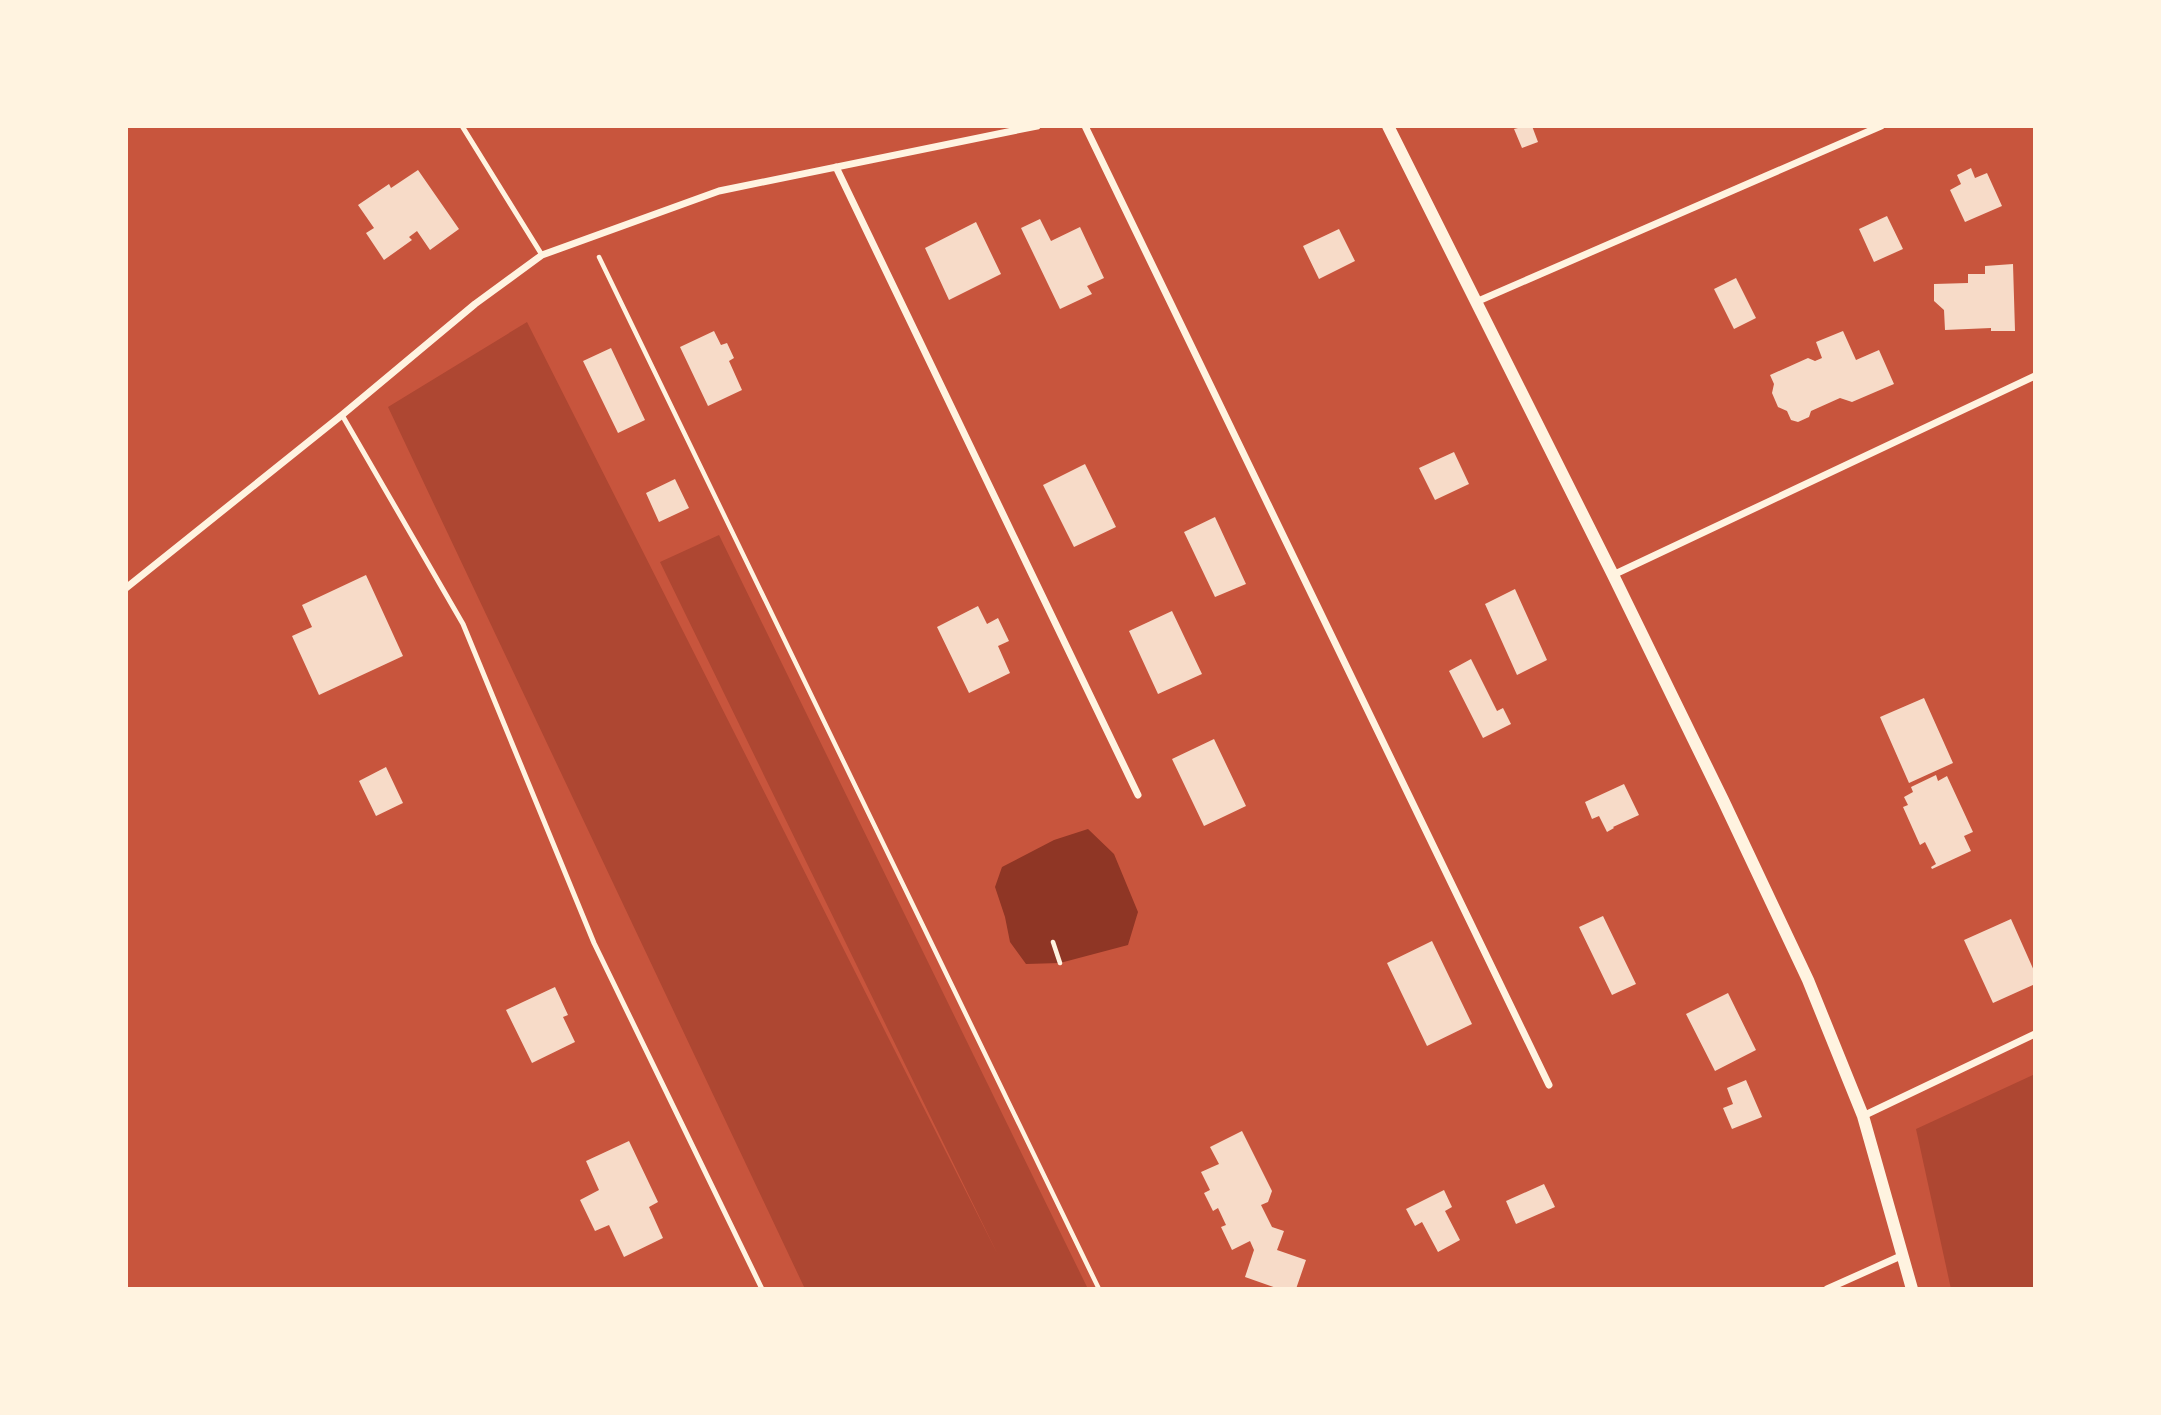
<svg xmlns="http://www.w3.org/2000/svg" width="2161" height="1415" viewBox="0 0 2161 1415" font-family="'Noto Sans',sans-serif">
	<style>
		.green { fill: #ae4732 }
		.water { fill: #8f3625 }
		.building { fill: #f7dbc8 }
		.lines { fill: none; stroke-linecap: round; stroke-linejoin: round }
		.path { stroke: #fff3e0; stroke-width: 4.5 }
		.service { stroke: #fff3e0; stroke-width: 5 }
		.minor { stroke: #fff3e0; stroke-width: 7 }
		.tertiary { stroke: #fff3e0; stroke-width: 12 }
	</style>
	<rect width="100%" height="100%" fill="#c8553d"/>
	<!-- green -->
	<path class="green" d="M527,322L998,1255L660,562L719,535L1088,1289H805L388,407Z
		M2035,1074V1289H1951L1916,1129Z"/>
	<!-- water -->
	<path class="water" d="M1088,829L1114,854L1138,912L1128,945L1060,963L1026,964L1010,942L1005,917L995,887L1002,867L1054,840Z"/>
	<!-- building -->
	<path class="building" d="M1517,126H1532L1538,142L1522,148L1514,129L1518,128Z
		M1971,168L1975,178L1987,173L2002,206L1965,222L1950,190L1961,184L1957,175Z
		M418,170L459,229L430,250L417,231L409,237L412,240L384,260L366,233L374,228L358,205L389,184L391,188Z
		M1887,216L1903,249L1874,262L1859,229Z
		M1040,219L1051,241L1080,227L1104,278L1087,286L1092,294L1060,309L1021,228Z
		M976,222L1001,274L949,300L925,248Z
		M1339,229L1355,261L1319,279L1303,246Z
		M2013,264L2015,331H1991V328L1945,330L1944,310L1934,301V284L1968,283V274H1985V266Z
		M1736,278L1756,318L1734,329L1714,289Z
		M714,331L721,345L727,343L734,358L729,361L742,390L708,406L680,347Z
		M1843,331L1856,360L1879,350L1894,384L1852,402L1840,398L1811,411L1809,417L1798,422L1791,420L1787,411L1778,407L1772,393L1774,384L1770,375L1808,358L1815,361L1822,358L1816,342Z
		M611,348L645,420L618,433L583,361Z
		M1454,452L1469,484L1435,500L1419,468Z
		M1085,464L1116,527L1074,547L1043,485Z
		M675,479L689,508L659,522L646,493Z
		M1215,517L1246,584L1215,597L1184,532Z
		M366,575L403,656L319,695L292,636L312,627L302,605Z
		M1515,589L1547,660L1517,675L1485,604Z
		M978,606L987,624L998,618L1009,641L998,646L1010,673L969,693L937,627Z
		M1172,611L1202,674L1158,694L1129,631Z
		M1471,659L1497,711L1503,708L1511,724L1483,738L1449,671Z
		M1924,698L1953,763L1909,783L1880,717Z
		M1214,739L1246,806L1204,826L1172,759Z
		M386,767L403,803L376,816L359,781Z
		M1936,775L1938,781L1947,776L1973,832L1964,836L1971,851L1932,869L1931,867L1936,864L1925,842L1920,845L1903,807L1908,805L1904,797L1913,792L1911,787Z
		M1624,784L1639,815L1613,827L1614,828L1607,832L1599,816L1592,819L1585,802Z
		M1603,916L1636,984L1612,995L1579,927Z
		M2011,919L2035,973V984L1993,1003L1964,940Z
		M1432,941L1472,1024L1427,1046L1387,963Z
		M555,987L568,1015L563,1017L575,1042L532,1063L506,1010Z
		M1728,993L1756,1050L1715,1071L1686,1014Z
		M1746,1080L1762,1117L1732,1129L1723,1108L1733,1104L1727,1088Z
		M1242,1131L1272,1191L1268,1202L1261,1205L1272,1227L1284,1231L1277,1250L1306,1260L1296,1289H1279L1245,1277L1254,1250L1250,1241L1232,1250L1221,1227L1226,1225L1218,1208L1213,1211L1204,1193L1210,1190L1201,1172L1219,1164L1210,1147Z
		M629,1141L658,1202L649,1207L663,1238L624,1257L609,1225L595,1231L580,1200L599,1190L586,1161Z
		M1544,1184L1555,1207L1516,1224L1506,1201Z
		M1444,1190L1452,1207L1445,1211L1460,1240L1438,1252L1422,1222L1415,1226L1406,1209Z"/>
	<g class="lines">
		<!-- path -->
		<path class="path" d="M599,257L1099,1289
			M1053,942L1060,963"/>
		<!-- service -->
		<path class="service" d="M462,126L542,255
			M342,415L463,624L594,943L762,1289"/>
		<!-- minor -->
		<path class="minor" d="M1085,126L1549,1085
			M836,167L1138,795
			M1476,302L1881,126
			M1613,575L2035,376
			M126,588L342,415L475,304L542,255L719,191L1037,126
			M1863,1116L2035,1034
			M1827,1289L1903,1255"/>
		<!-- tertiary -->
		<path class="tertiary" d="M1388,126L1613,575L1723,800L1808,980L1863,1116L1912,1289"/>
	</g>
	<!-- border -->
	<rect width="2161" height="1415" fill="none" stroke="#fff3e0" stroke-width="256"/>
</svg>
